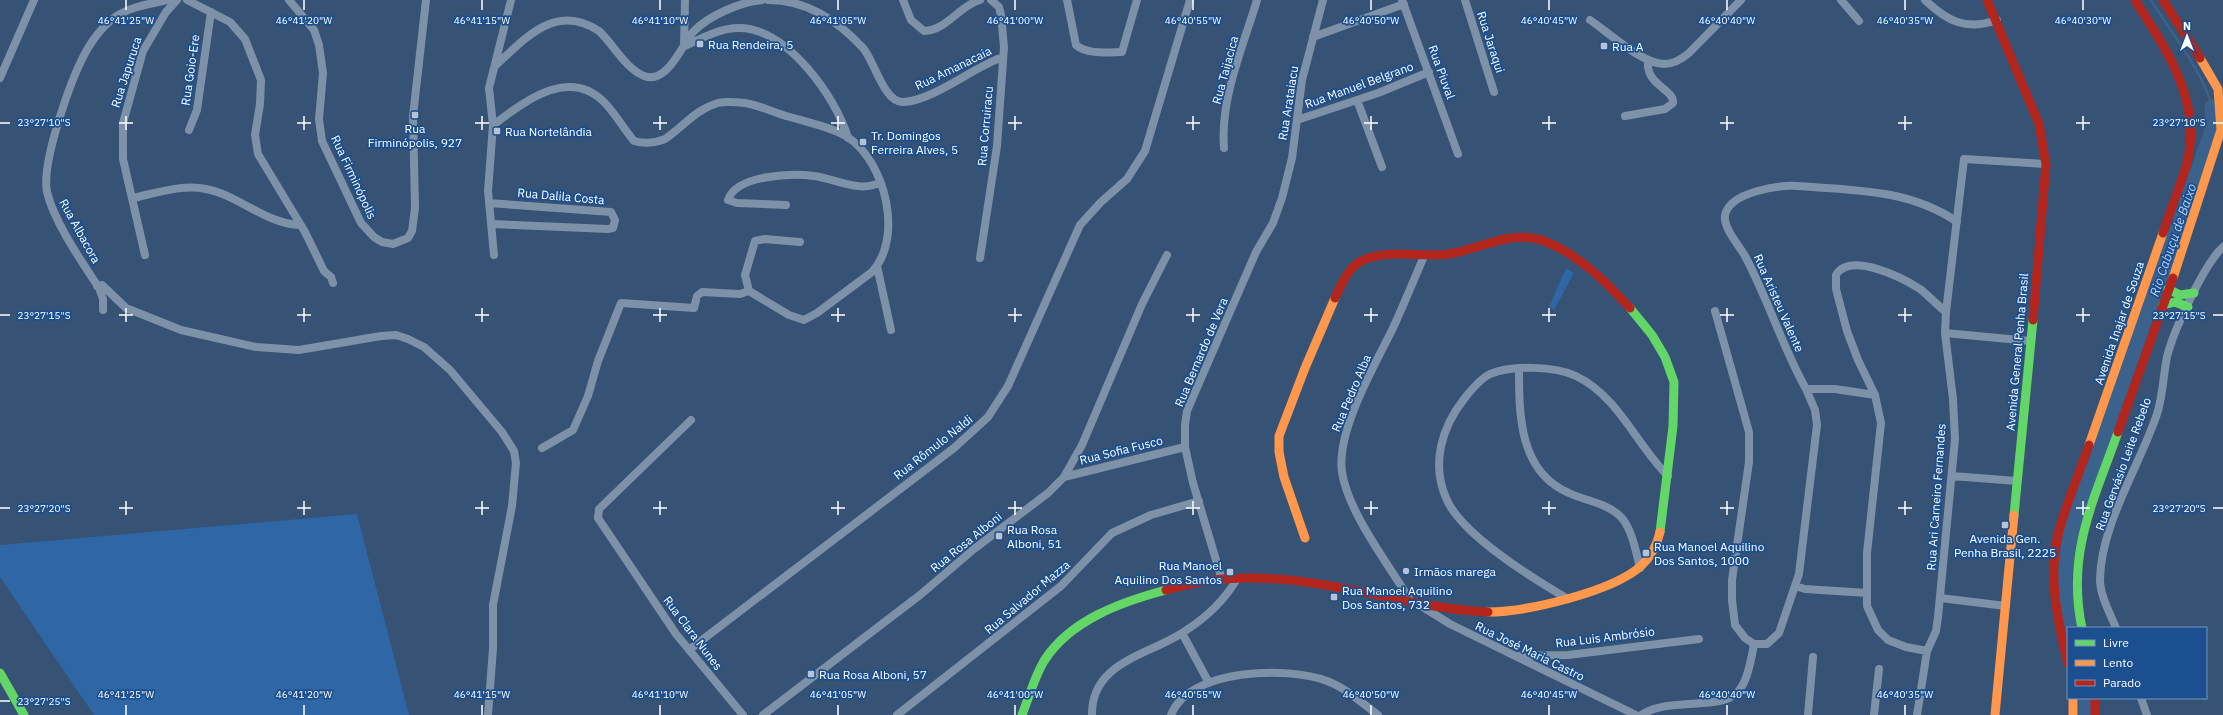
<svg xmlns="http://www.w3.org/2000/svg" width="2223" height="715" viewBox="0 0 2223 715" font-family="'IBM Plex Sans',sans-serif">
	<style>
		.green { fill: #2f66a5 }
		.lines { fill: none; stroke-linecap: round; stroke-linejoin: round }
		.stream { stroke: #3b618d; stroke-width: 2.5 }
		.river { stroke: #3b618d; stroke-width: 15 }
		.street { stroke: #7d92a8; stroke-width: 8 }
		.fast { stroke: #63d668; stroke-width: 9 }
		.slow { stroke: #ff974d; stroke-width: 9 }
		.jam { stroke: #b3261e; stroke-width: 9 }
		.ticks { fill: none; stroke: #fff; stroke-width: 1.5 }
		.poi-dot { fill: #b9c2ce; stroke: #1b4f8f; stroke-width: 1.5 }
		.labels { text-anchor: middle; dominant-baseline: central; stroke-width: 3.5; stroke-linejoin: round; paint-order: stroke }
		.street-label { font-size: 12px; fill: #fff; stroke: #1b4f8f }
		.poi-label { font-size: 12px; fill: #fff; stroke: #1b4f8f; text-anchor: start }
		.water-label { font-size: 13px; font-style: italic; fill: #b5d3f5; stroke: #1b4f8f }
		.ticks-label { font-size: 10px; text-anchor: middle; fill: #fff; stroke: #1b4f8f; stroke-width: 3.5; stroke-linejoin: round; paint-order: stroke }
	</style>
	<rect width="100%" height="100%" fill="#365274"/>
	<!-- green -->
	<path class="green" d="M1566,268L1574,273L1554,310L1549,307Z
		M357,514L409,715H94L0,577V545Z"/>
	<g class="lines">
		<!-- stream -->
		<path class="stream" d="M2151,0C2170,31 2204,73 2212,107"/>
		<!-- river -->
		<path class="river" d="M2072,628C2061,592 2064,557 2074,520L2213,128L2212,107
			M2086,715V698"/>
		<!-- street -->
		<path class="street" d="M187,0L230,22L245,39L261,80L260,104L255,135L258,154L305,232L324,271L331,277L333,283
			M289,0L314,30L319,45L323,73L319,119L322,141L361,223L374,237L382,242L393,244L408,238L412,231L415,208L413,116L426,0
			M768,0C807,0 837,20 863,48C874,60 884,103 903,102C933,101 973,67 1003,57
			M903,0L911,20L924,31C947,30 959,6 980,0
			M1067,0L1076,45C1087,55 1109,52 1122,52L1137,0
			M1402,0L1458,154
			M1465,0L1494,92
			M1841,0L1859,21
			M1925,0C1947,21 1966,31 1997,20
			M1590,20C1608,32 1642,64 1664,64C1673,64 1682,59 1689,53L1741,0
			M1313,37L1404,4
			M684,46L685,0
			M685,46C702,38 720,28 739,28C787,28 836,97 848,138
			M495,66C525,39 555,2 599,31C614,45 625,68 644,76C667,85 682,45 693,32C708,16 740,2 762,0
			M0,78L34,0
			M1357,100L1382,167
			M1625,116L1665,109L1673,103C1674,88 1645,86 1648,60
			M1297,120L1378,93L1429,72
			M493,125C523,103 568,66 604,102C615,113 623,128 634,141C644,144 655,143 665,139C683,127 696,109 718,103C726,101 736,102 745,103C758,105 771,111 783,115C802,121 833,127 849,138C885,163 904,237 872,272L817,313L804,320L789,315L749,291L745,275L755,241L765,239L800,242
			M189,130L197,110L211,12
			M1224,148C1220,98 1243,47 1257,0
			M133,198C156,193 182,184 206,189C238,195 266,224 300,225
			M489,203L611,212L615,220L613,228L608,229L491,224
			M786,205L737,203L728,200C736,175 791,173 814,176C833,178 862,194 880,182
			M145,255L123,159V123L143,51L166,12L177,0
			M494,255L488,191L493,125L489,88L511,0
			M980,258L997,146L1004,47L1001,15L999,7L991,0
			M877,266L891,330
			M97,286L102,285L126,308L181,330L256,347L299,350L381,336L396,335L408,339L424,347L450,370L502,432L514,451L516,463L512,506L493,605V648L488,715
			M103,310V299L99,288C82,262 54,222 47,192C41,162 72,75 88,48C94,38 103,27 111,20C127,7 149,4 168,0
			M1715,311L1749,432V462L1732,580V600L1735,625L1745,638L1754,644H1767L1779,633L1799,574L1817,425L1815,410L1806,389
			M1945,333L2030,341
			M1519,369C1519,414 1519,472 1569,493C1586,501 1607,503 1621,517C1632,529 1636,552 1640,568
			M1875,395L1835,389H1806C1782,346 1768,299 1745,256C1739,245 1723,228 1725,215C1730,192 1778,185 1797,186C1852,190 1910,189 1957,222
			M691,420L599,509L598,518L676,634L743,715
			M542,448L573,430L588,396L598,361L621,303L694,308L697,296L702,292L740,294L749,291
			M1952,476L2017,481
			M1064,477L1185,447
			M1222,580L1193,483L1185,447V425L1187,411L1196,390L1256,252L1273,223L1282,198L1292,158L1302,80L1323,0
			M1795,586L1805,589L1867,593
			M1940,598L2006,606
			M1568,599C1534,579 1461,535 1446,498C1431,463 1442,427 1464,399C1471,390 1480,379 1490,374C1512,365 1555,366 1576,376C1619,397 1635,443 1668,476
			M1411,602C1390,566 1348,513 1342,472C1336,431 1375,365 1393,328C1404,304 1414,280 1424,256
			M1418,604L1450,624L1636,715
			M2116,628C2110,613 2100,596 2100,579C2101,524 2140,465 2157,414C2163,396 2163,376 2167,357C2173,332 2204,264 2223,247
			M1182,633L1209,683
			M689,650L954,448L988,417L1008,386L1080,225L1101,202L1127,179L1145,151L1190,0
			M1927,651L1906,647L1888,640L1878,630L1867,606V553L1881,423L1875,395L1858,360L1847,331L1836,289V275C1850,251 1903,278 1920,289C1929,296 1937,305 1946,312
			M1516,656L1568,655L1699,639
			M2141,698L2147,715
			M763,715L920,595L974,549L1048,493L1064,477L1082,445L1142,304L1167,255
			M897,715L1061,586L1112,533L1151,515L1199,501
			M1092,715C1091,660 1153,655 1188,629C1208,616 1225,599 1237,579
			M1171,715C1189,668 1288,666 1327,681C1346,688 1362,703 1378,715
			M1641,715C1652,708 1663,706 1676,705C1734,700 1743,707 1754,644
			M1808,715L1813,657
			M1874,715L1879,669
			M1917,715L1927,651L1936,631L1938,617L1955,439L1953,399L1945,333L1946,312L1964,159L2046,164"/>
		<!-- fast -->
		<path class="fast" d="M2168,289L2180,295L2194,293
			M2163,305L2175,302L2188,307
			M1630,308L1652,335L1665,357L1674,382L1673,426L1660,532
			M2014,515L2033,320
			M2082,628C2066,553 2094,500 2118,432
			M0,673L24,715
			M1022,715C1029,697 1034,678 1044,661C1070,620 1121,602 1166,590"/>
		<!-- slow -->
		<path class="slow" d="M2173,278L2221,130L2218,89L2200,58
			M2089,445L2163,233
			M1305,538L1284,477L1279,452V436L1305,368L1335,298
			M1488,612C1526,612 1612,592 1641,566C1651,557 1657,545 1660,532
			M2073,698V715
			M1995,715L2014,515"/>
		<!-- jam -->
		<path class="jam" d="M1987,0L2039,124L2046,164L2033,320
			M2135,0C2167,51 2204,103 2186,167C2179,189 2170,211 2163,233
			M2163,0L2200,58
			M1335,298C1341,285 1348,268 1361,261C1388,248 1420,258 1449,254C1481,249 1511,229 1544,241C1578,254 1606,282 1630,308
			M2118,432L2173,278
			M1166,590C1191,583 1218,578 1244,578C1326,576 1406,608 1488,612
			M2068,664C2058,621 2047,576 2059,531C2067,502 2079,474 2089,445
			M2095,698V715"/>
	</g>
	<!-- ticks -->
	<path class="ticks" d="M126,0V10M304,0V10M482,0V10M660,0V10M838,0V10M1015,0V10M1193,0V10M1371,0V10M1549,0V10M1727,0V10M1905,0V10M2083,0V10M126,116V130M304,116V130M482,116V130M660,116V130M838,116V130M1015,116V130M1193,116V130M1371,116V130M1549,116V130M1727,116V130M1905,116V130M2083,116V130M0,123H10M119,123H133M297,123H311M475,123H489M653,123H667M831,123H845M1008,123H1022M1186,123H1200M1364,123H1378M1542,123H1556M1720,123H1734M1898,123H1912M2076,123H2090M2213,123H2223M126,308V322M304,308V322M482,308V322M660,308V322M838,308V322M1015,308V322M1193,308V322M1371,308V322M1549,308V322M1727,308V322M1905,308V322M2083,308V322M0,315H10M119,315H133M297,315H311M475,315H489M653,315H667M831,315H845M1008,315H1022M1186,315H1200M1364,315H1378M1542,315H1556M1720,315H1734M1898,315H1912M2076,315H2090M2213,315H2223M126,501V515M304,501V515M482,501V515M660,501V515M838,501V515M1015,501V515M1193,501V515M1371,501V515M1549,501V515M1727,501V515M1905,501V515M2083,501V515M0,508H10M119,508H133M297,508H311M475,508H489M653,508H667M831,508H845M1008,508H1022M1186,508H1200M1364,508H1378M1542,508H1556M1720,508H1734M1898,508H1912M2076,508H2090M2213,508H2223M0,701H10M126,705V715M304,705V715M482,705V715M660,705V715M838,705V715M1015,705V715M1193,705V715M1371,705V715M1549,705V715M1727,705V715M1905,705V715"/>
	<!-- markers -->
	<g class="poi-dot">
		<rect x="696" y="40" width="8" height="8" rx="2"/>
		<rect x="1600" y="42" width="8" height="8" rx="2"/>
		<rect x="411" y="111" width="8" height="8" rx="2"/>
		<rect x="493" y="127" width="8" height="8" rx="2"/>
		<rect x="859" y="138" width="8" height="8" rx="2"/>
		<rect x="2001" y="521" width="8" height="8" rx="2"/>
		<rect x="995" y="532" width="8" height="8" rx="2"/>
		<rect x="1642" y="549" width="8" height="8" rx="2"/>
		<circle cx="1406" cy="571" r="4"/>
		<rect x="1226" y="568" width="8" height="8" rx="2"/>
		<rect x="1330" y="593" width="8" height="8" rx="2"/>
		<rect x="807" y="670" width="8" height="8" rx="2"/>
	</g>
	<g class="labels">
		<!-- street labels -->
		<g class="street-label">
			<text transform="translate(1491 42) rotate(72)">Rua Jaraqui</text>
			<text transform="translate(953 68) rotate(-26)">Rua Amanacaia</text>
			<text transform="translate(190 70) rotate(-82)">Rua Goio-Ere</text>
			<text transform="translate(1225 70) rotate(-75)">Rua Taijacica</text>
			<text transform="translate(126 72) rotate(-72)">Rua Japuruca</text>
			<text transform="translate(1442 72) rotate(70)">Rua Piuval</text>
			<text transform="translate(1359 85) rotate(-20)">Rua Manuel Belgrano</text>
			<text transform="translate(1288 103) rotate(-81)">Rua Arataiacu</text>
			<text transform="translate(985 126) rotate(-85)">Rua Corruiracu</text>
			<text transform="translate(354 177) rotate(65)">Rua Firminópolis</text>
			<text transform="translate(561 196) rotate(5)">Rua Dalila Costa</text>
			<text transform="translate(80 231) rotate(61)">Rua Albacora</text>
			<text transform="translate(1779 303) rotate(66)">Rua Aristeu Valente</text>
			<text transform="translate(2119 323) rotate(-71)">Avenida Inajar de Souza</text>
			<text transform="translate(1201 352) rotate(-67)">Rua Bernardo de Vera</text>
			<text transform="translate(2017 352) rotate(-85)">Avenida General Penha Brasil</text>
			<text transform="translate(1351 393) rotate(-67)">Rua Pedro Alba</text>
			<text transform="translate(933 447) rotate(-38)">Rua Rômulo Naldi</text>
			<text transform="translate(1121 450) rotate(-14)">Rua Sofia Fusco</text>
			<text transform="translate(2123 464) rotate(-70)">Rua Gervásio Leite Rebelo</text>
			<text transform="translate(1936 497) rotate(-86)">Rua Ari Carneiro Fernandes</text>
			<text transform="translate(966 542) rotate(-39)">Rua Rosa Alboni</text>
			<text transform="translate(1027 597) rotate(-40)">Rua Salvador Mazza</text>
			<text transform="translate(693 633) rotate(53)">Rua Clara Nunes</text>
			<text transform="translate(1605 637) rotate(-7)">Rua Luis Ambrósio</text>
			<text transform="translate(1530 651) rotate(26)">Rua José Maria Castro</text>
		</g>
		<!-- poi labels -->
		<g class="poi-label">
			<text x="708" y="44">Rua Rendeira, 5</text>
			<text x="1612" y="46">Rua A</text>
			<text x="415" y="128" text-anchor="middle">Rua<tspan x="415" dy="14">Firminópolis, 927</tspan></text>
			<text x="505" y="131">Rua Nortelândia</text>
			<text x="871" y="135">Tr. Domingos<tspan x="871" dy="14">Ferreira Alves, 5</tspan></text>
			<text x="1007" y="529">Rua Rosa<tspan x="1007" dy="14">Alboni, 51</tspan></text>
			<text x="2005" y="538" text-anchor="middle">Avenida Gen.<tspan x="2005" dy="14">Penha Brasil, 2225</tspan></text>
			<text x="1654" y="546">Rua Manoel Aquilino<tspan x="1654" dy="14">Dos Santos, 1000</tspan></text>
			<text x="1222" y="565" text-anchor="end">Rua Manoel<tspan x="1222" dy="14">Aquilino Dos Santos</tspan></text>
			<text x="1414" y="571">Irmãos marega</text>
			<text x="1342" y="590">Rua Manoel Aquilino<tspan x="1342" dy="14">Dos Santos, 732</tspan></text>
			<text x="819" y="674">Rua Rosa Alboni, 57</text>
		</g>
		<!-- water labels -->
		<g class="water-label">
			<text transform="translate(2173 240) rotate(-71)">Rio Cabuçu de Baixo</text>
		</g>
	</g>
	<g class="ticks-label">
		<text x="126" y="24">46°41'25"W</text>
		<text x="304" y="24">46°41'20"W</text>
		<text x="482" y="24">46°41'15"W</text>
		<text x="660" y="24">46°41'10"W</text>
		<text x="838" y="24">46°41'05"W</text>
		<text x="1015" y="24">46°41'00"W</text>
		<text x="1193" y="24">46°40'55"W</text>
		<text x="1371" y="24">46°40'50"W</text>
		<text x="1549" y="24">46°40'45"W</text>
		<text x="1727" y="24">46°40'40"W</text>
		<text x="1905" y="24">46°40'35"W</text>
		<text x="2083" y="24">46°40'30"W</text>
		<text x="44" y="126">23°27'10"S</text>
		<text x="2179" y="126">23°27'10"S</text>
		<text x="44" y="319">23°27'15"S</text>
		<text x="2179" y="319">23°27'15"S</text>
		<text x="44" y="512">23°27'20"S</text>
		<text x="2179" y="512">23°27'20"S</text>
		<text x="126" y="698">46°41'25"W</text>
		<text x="304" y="698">46°41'20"W</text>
		<text x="482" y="698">46°41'15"W</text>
		<text x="660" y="698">46°41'10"W</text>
		<text x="838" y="698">46°41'05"W</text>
		<text x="1015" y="698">46°41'00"W</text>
		<text x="1193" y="698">46°40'55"W</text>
		<text x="1371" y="698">46°40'50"W</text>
		<text x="1549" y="698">46°40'45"W</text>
		<text x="1727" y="698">46°40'40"W</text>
		<text x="1905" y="698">46°40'35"W</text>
		<text x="44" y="705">23°27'25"S</text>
	</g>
	<!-- legend -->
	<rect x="2067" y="627" width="140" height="72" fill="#1b4f8f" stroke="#7695bc"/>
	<rect x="2075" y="640" width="20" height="6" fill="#63d668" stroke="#7695bc"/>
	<text x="2103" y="647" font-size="12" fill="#ffffff">Livre</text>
	<rect x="2075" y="660" width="20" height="6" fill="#ff974d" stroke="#7695bc"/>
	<text x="2103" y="667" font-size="12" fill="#ffffff">Lento</text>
	<rect x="2075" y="680" width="20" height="6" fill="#b3261e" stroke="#7695bc"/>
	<text x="2103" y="687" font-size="12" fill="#ffffff">Parado</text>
	<!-- north arrow -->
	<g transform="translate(2187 36)" stroke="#1b4f8f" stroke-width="3" paint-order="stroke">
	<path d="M0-3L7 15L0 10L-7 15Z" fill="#ffffff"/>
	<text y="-6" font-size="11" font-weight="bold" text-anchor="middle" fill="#ffffff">N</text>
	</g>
</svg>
